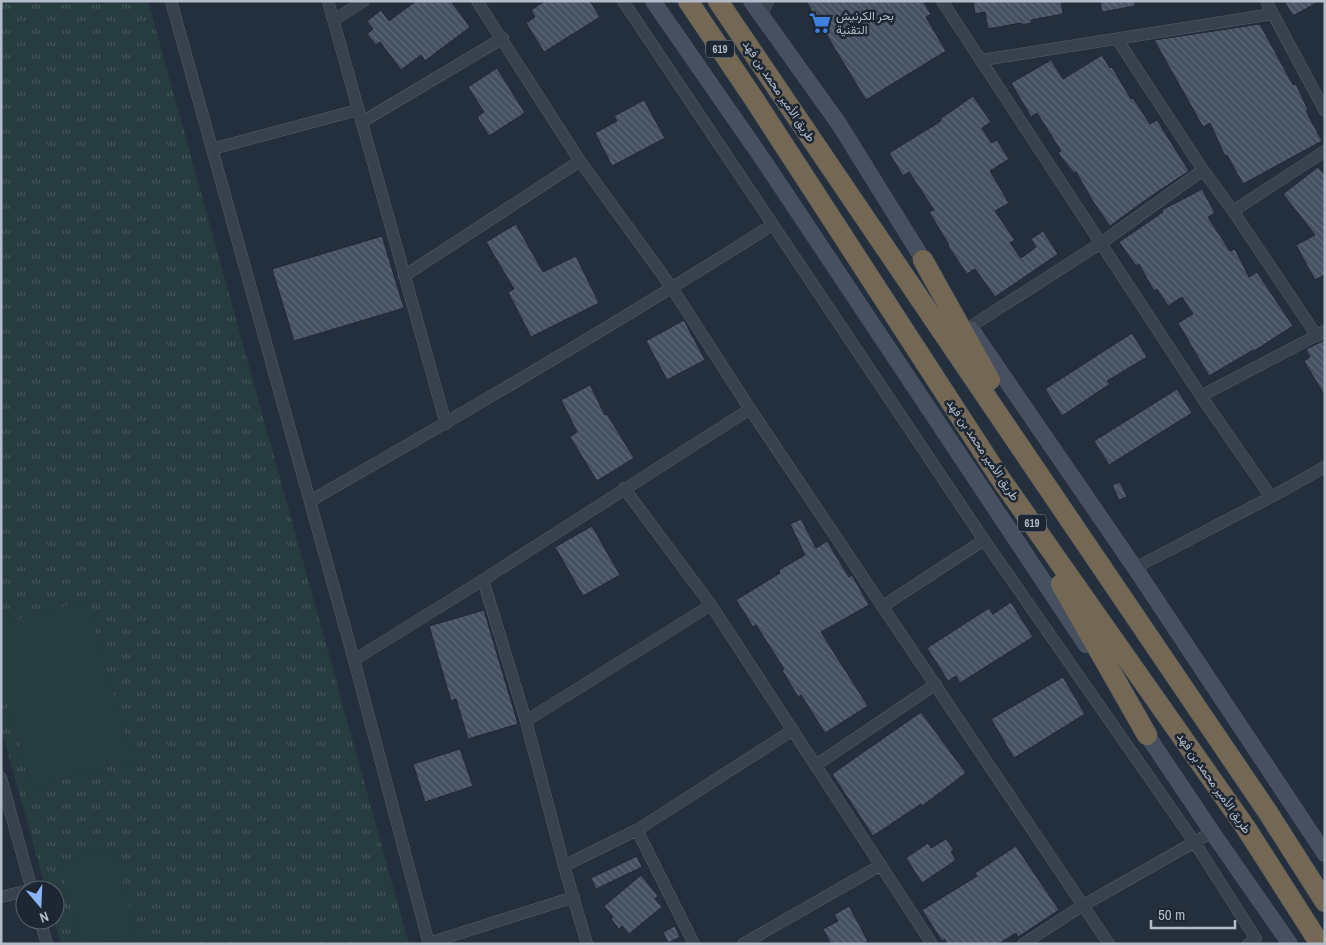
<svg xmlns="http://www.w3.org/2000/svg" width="1326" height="945" viewBox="0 0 1326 945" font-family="'Archivo Narrow',Vazirmatn,sans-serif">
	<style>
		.grass { fill: url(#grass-tufts) }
		.garden { fill: #263c3f }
		.building { fill: url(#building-back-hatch); stroke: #1f2835 }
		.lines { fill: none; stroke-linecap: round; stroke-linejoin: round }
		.street-casing { stroke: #565f6c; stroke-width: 12 }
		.secondary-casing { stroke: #565f6c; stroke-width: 16 }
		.highway-casing { stroke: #434c59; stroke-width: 21 }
		.street { stroke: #38414e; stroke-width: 11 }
		.secondary { stroke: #465061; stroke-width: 15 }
		.highway { stroke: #746855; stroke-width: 20 }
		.labels { text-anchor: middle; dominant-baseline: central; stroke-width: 5; stroke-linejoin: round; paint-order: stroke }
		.shield { fill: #1d2633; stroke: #878f9c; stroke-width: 1 }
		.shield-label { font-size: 11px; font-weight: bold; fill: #b4bcc9 }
		.poi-label { font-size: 12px; fill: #b4bcc9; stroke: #1d2633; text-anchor: start }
		.street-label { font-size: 12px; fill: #b4bcc9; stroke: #1d2633 }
	</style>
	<defs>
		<pattern id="grass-tufts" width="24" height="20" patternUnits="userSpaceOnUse" patternTransform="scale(1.25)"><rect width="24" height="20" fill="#263c3f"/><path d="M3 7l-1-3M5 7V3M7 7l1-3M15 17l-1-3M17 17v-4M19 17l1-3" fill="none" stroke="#435659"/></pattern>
		<pattern id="building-back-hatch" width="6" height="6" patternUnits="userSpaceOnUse" patternTransform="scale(1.25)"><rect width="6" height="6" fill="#455162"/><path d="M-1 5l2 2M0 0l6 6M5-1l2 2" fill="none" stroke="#5d6877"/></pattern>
	</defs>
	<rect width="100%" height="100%" fill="#242f3e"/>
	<!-- grass -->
	<path class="grass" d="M1,1H148L409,944H61L54,920L55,890H46L1,728Z"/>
	<!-- garden -->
	<path class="garden" d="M87,600L132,760L32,788L1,681V624Z
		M114,847L137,935L104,944H82L60,862Z"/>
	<!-- building -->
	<path class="building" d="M416,1H451L470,27L425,61L421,55L401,70L380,42L376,45L367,34L373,29L367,21L381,10L389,21Z
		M545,1H590L600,17L544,52L526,23L535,17L531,10Z
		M806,1H923L931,14L926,17L946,51L866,100Z
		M973,1H1061L1063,14L1031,20L1032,23L1022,25L1021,23L988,29L985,12L975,14Z
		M1100,1H1135V6L1102,12Z
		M1284,1H1320L1293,16Z
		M1260,24L1293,85L1296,84L1308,110L1306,111L1322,141L1243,184L1227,155L1225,156L1210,123L1203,127L1154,40Z
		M1102,55L1110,68L1112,67L1131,99L1133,98L1150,124L1157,120L1189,171L1147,199L1110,226L1094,203L1076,172L1074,173L1058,153L1061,151L1037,113L1031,117L1011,83L1051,60L1063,79Z
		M497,68L525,113L489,136L477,117L484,112L468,87Z
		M973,96L991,122L982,128L991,143L997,140L1009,159L990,171L1009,203L995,211L1015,240L1010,243L1021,258L1036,247L1031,239L1043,231L1058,254L995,297L975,269L967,274L948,246L949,245L929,212L934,210L909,172L903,176L889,153L941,121L940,119Z
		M644,100L665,138L612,166L595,133L617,121L614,116Z
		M1318,167L1325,175V275L1315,280L1296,245L1315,235L1283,194Z
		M1202,189L1215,213L1208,217L1230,251L1235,249L1249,277L1257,272L1293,326L1254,351L1253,350L1209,376L1178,323L1193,314L1182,297L1168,306L1157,289L1154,291L1139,264L1136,266L1119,242L1163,212L1162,210Z
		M516,224L543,272L576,256L599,303L531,337L508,292L514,289L486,242Z
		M382,236L404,308L294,341L272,269Z
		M684,320L705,360L667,380L646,341Z
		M1132,333L1147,357L1107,381L1110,384L1062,416L1045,389Z
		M1325,340V396L1304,361L1310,357L1306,349Z
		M590,385L605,415L607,414L634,458L597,481L570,437L577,432L561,400Z
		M1177,389L1192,413L1109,465L1094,441Z
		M1120,482L1127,497L1119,500L1112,485Z
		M801,519L816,548L827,541L849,577L852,575L869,605L821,632L868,706L825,733L801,695L798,697L782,670L784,669L756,625L753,627L736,600L780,573L779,570L805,555L790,524Z
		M592,526L620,575L583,596L555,547Z
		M1011,602L1033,637L960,683L956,676L948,681L927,648L989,608L993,614Z
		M484,610L518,724L468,739L456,699L451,701L429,626Z
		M1063,677L1085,714L1014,758L991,719Z
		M921,712L966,773L922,806L921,804L873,836L832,774Z
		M460,749L473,786L425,802L413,764Z
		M946,839L954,850L951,852L956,860L922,883L906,858L928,843L931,848Z
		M1016,846L1059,910L1018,937L1016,933L998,944H947L945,939L942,941L922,910L977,876L975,873Z
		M637,856L642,867L596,889L591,878Z
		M641,875L658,896L655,899L662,907L629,934L622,926L619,929L611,919L613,917L604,906Z
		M849,906L868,941L863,944H831L823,929L838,921L834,915Z
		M675,926L680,937L668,943L663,932Z"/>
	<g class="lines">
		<!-- street casing -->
		<g class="street-casing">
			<path id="street" d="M171,1L354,660L429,944
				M328,1L446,424
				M477,1L580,161L672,288L750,409L1109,944
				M623,1L984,540L1195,843L1256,939L1248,944
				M942,1L1201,396L1271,497
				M1266,1L1325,111
				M761,15L768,1
				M334,20L364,1
				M1117,39L1203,170L1233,211L1317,336
				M982,60L1273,14
				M362,122L503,38
				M212,149L358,110
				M1233,211L1325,151
				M404,276L580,161
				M970,327L1101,243L1203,170
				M1201,396L1325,331
				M624,488L711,605L932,944
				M310,501C466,412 621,321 772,225
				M1135,568L1271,497L1325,467
				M483,580L526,721L564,866L587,944
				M883,606L984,540
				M354,660L483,580L750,409
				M526,721L711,605
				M816,765L936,684
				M1,778L32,890
				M637,830L694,944
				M564,866L637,830L793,730
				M1,897L25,891
				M40,920L47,944
				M429,943L574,897
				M743,944L881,865
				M1023,944L1082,906L1212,832"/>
		</g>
		<!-- secondary casing -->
		<g class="secondary-casing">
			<path id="secondary" d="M653,1L766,164L1086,645
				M751,1L839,124L929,269
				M971,329L1135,568L1325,854
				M1141,726L1212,832L1290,944"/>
		</g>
		<!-- highway casing -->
		<g class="highway-casing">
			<path id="highway" d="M688,1L752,96L1000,478L1246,828L1320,944
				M718,1L1267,811L1325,902
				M923,260L990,380
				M1061,584L1147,735"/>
		</g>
		<!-- street -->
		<use href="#street" class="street"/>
		<!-- secondary -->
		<use href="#secondary" class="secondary"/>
		<!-- highway -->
		<use href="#highway" class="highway"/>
	</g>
	<!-- icons -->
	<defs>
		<g id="supermarket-bare" transform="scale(1.725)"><path d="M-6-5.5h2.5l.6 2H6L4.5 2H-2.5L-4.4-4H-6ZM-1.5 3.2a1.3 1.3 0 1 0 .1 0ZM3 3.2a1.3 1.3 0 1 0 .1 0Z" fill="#3f7fe0" stroke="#1d2633" stroke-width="2.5" paint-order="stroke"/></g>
	</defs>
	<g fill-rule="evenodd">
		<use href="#supermarket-bare" x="820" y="23"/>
	</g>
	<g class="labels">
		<!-- shield labels -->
		<g class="shield">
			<rect x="706" y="40.5" width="28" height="17" rx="4"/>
			<rect x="1018" y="514.5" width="28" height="17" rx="4"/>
		</g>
		<g class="shield-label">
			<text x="720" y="49">619</text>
			<text x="1032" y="523">619</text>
		</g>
		<!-- poi labels -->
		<g class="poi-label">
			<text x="836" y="16">بحر الكرنيش<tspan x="836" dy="14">التقنية</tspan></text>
		</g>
		<!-- street labels -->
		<g class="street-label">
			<text transform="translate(779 91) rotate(56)">طريق الأمير محمد بن فهد</text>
			<text transform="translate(983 450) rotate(56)">طريق الأمير محمد بن فهد</text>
			<text transform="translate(1214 783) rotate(55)">طريق الأمير محمد بن فهد</text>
		</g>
	</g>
	<!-- border -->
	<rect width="1326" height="945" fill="none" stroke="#b4bcc9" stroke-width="5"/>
	<!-- north arrow -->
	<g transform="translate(40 905) rotate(161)"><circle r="24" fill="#1d2633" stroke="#59626f"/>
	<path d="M0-4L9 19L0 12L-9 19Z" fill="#8ab4f8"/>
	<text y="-8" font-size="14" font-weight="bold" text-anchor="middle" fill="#b4bcc9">N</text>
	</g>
	<!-- scale -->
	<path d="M1151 920v8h84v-8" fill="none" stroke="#b4bcc9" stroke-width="2.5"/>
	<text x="1158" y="920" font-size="15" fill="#b4bcc9" stroke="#1d2633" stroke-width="4" paint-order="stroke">50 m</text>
</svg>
